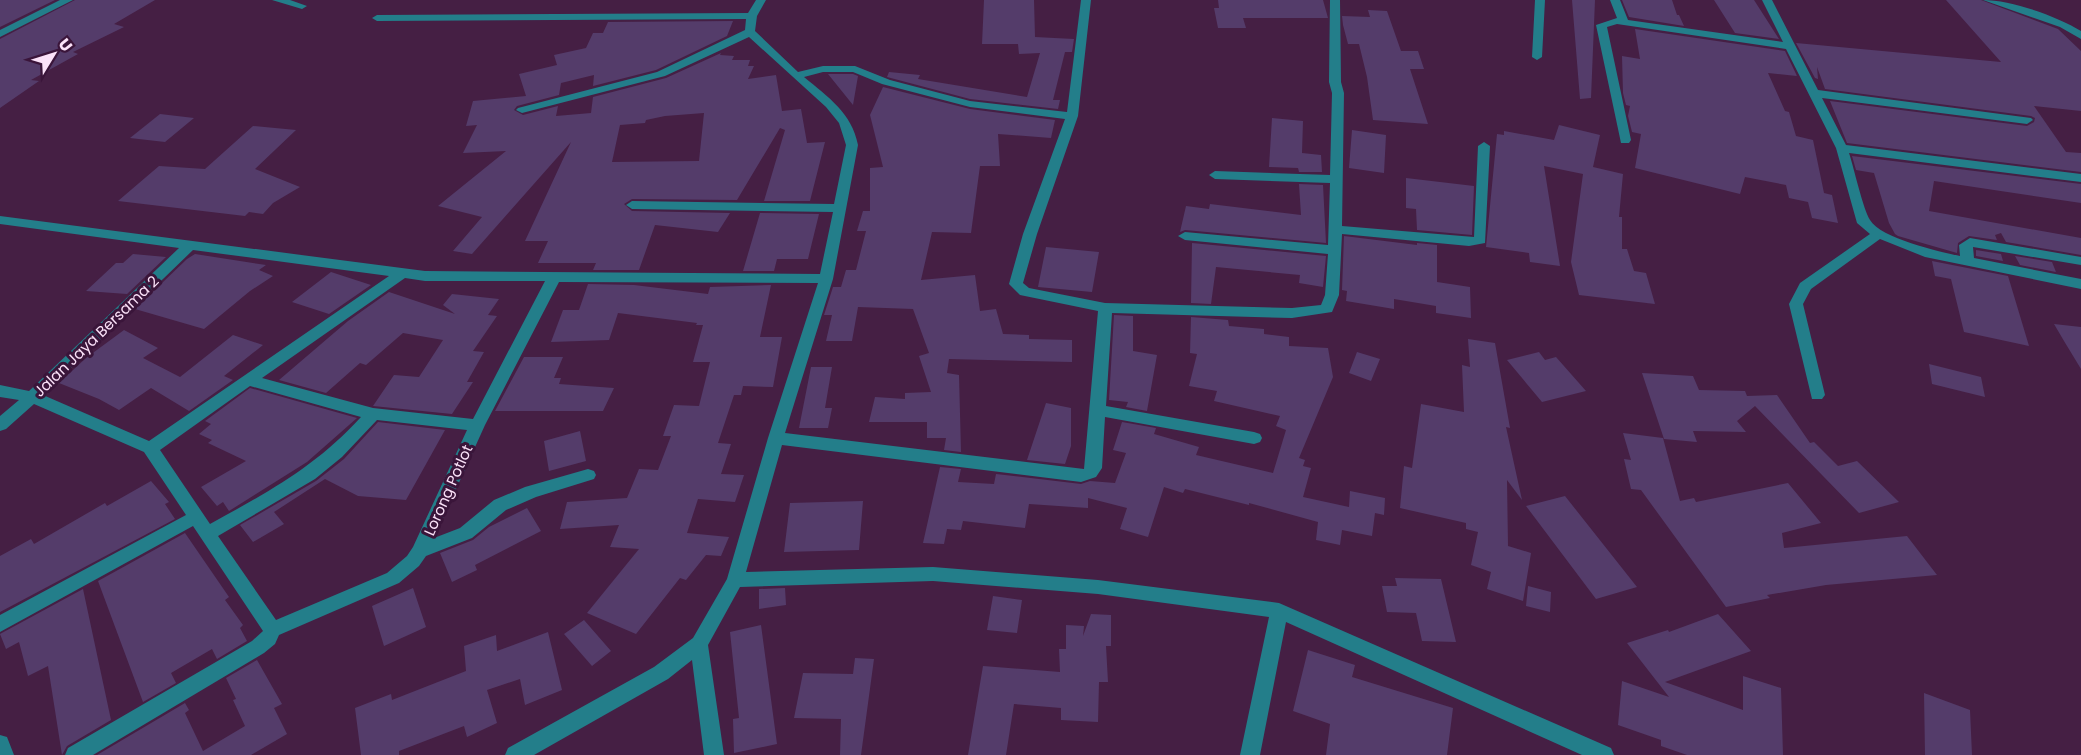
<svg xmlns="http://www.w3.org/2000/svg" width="2081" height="755" viewBox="0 0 2081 755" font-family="Poppins,sans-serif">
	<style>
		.building { fill: #543c6a; fill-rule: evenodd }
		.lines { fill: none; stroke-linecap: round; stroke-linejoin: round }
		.minor { fill: #237e8a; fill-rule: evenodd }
		.labels { text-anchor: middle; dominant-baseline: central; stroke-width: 6; stroke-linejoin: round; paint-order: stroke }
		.street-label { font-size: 15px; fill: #fbe2f9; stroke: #3a153a }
	</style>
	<rect width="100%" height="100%" fill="#451f44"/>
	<!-- building -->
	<path class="building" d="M0,0H55L0,27Z
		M75,0H155L114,24L124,27L73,52L78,54L31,80L39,81L0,108V39Z
		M984,0H1034L1035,37L1074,39L1072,52H1065L1053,100H1060L1058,109L970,99L887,77L889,72L920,75L918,79L1027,97L1040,53L1019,54L1018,44H982Z
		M1218,0H1323L1328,18H1243L1246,28H1218L1214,8H1219Z
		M1572,0H1595L1591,98L1580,99Z
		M1622,0H1672L1677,15H1679L1684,26L1629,17Z
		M1714,0H1754L1779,39L1735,33Z
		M1946,0H1981L2058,29L2081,51V111L2034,106L2066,152L2081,153V172L1847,143L1830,101L2027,126L2034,122L2035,118L2031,116L1825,89L1817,67L1818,79L1815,78L1796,43L2001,62Z
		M1368,10L1387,11L1401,51H1418L1424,69H1410L1428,124L1373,120L1367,77L1359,44H1348L1343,25L1342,16L1370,17Z
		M733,21L727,36L656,70L593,86L594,75L561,83L559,95L517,106L514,110L523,115L558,106L556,116L591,113L593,97L666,78L721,53L720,55L734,56L732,60H750L748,66H754L748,79L776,75L782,111L801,109L807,143L825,142L810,201H764L785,130L780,128L737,200L632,199L624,204L632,211L730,213L718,232L655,225L639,270H593L596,263H538L548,241H525L571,142L472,254L453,251L482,217L438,206L506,151L463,153L477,125L466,126L473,101L526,96L519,74L557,65L554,55L586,48L593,33H603L608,22ZM704,113L699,161L612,162L620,125L645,123L646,120L665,116Z
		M1635,29L1785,51L1797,76L1768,73L1785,111L1789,112L1796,136L1813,140L1824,193L1832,195L1838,223L1812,218L1808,202L1789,198L1786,185L1745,177L1740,194L1635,168L1641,134L1632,132L1628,116L1630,106L1626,105L1623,93L1622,56L1640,59Z
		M828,74H853L858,76L853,105Z
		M883,87L970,109L1055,120L1051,138L998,134L1000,166H980L971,233L932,232L921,280L975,275L980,311L996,309L1003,334L1029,335V339L1072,340V362L949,359L947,373L959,375L961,452L944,450L946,438H927V422H869L875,397L905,399V393L931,392L919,356L929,353L913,309L858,307L852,341H826L832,315H824L833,287H841L846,270H856L866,231H857L863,211H870V168L883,167L870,115Z
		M160,114L194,118L165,142L130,138Z
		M1272,118L1303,121L1302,153L1321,155L1322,172H1299L1298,168L1269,167Z
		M1559,125L1600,135L1593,167L1623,174L1619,217H1622V249H1627L1634,271L1646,273L1655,304L1579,295L1571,262L1583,174L1544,166L1560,266L1530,262L1529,253L1486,247L1497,134L1504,135V131L1554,140Z
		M253,126L296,130L255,169L300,187L273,203L263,214L249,212L245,216L118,201L159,166L205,169Z
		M1352,130L1386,135L1384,173L1349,168Z
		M1852,156L2081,184V203L1934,181L1929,211L2081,238V255L2006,242L2001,233L1995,235L1997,240L1969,236L1958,243L1957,253L1898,236L1895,234L1889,223L1874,173L1856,170Z
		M1406,178L1474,186L1472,235L1417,230L1416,209L1406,208Z
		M1299,184L1323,185L1326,243L1185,230L1180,232L1186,206L1209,209L1210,204L1301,215Z
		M760,213L819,214L808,259H777L774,271H743Z
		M1344,236L1417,245V243L1437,245V282L1470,287L1471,318L1436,313V306L1394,299V309L1346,301L1347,291L1342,290Z
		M1192,243L1326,256L1323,287L1299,283L1300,275L1216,267L1211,304L1191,303Z
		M1046,247L1099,252L1092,292L1038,287Z
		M1976,250L2001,254L2003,261L1976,256Z
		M133,254L166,257L127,294L86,291L116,263H123Z
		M195,254L266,265L259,270L273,276L250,291L204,329L135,309L187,259Z
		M2015,256L2052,262L2056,272L2020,265Z
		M1932,261L2008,276L2029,346L1964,332L1951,279L1935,276Z
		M331,272L371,285L329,314L292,302Z
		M588,284L634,285L708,294L710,287L771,285L760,337H782L773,387L743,386L741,395H734L718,443L731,444L721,474L744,475L735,502L698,499L687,533L729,537L721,556L706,555L686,580L680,578L636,634L587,613L639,549L610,547L619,525L560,529L567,502L627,498L639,469L658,470L671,436H663L674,405L699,406L710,362H693L703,325H696L697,323L618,313L609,340L551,342L563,310H579Z
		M389,292L455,314L443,305L452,294L499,299L488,315L497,316L473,351L484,352L467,382H473L452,414L373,406L394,375L419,377L443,340L403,333L366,365L360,363L326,393L279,380L348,321Z
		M1114,315L1133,316V351L1157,355L1147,411L1126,407L1128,402L1109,400Z
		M1191,317L1228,320L1229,326L1264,329V334L1289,337V346L1328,348L1333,377L1299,458L1305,460L1303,466L1311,468L1303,497L1349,507L1350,491L1385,498L1384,515L1375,513L1372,536L1342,530L1340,545L1316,540L1318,522L1249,503V505L1185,489L1183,493L1164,487L1148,537L1120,529L1127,508L1088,498V508L1029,504L1025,528L963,521L961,530L947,529L944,544L923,543L940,467L961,469L958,482L994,484L996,474L1081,484L1090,481L1115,483L1126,453L1113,450L1122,422L1156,428L1154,434L1199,447L1196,455L1273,473L1286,430L1276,426L1280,416L1214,401L1217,391L1189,386L1197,354L1190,353Z
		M2054,324L2081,327V369L2064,341Z
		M124,330L158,348L143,358L180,377L233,335L263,345L224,376L233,380L189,411L151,388L119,410L99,399L59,383L86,358Z
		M1468,339L1495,343L1510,428L1506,427L1522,500L1507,480L1508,546L1531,553L1523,601L1487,589L1491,572L1471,565L1478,532L1466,529V523L1400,508L1404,466L1412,468L1421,404L1464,412L1462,365L1470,367Z
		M1357,352L1380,359L1371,381L1349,373Z
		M1539,352L1545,360L1556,357L1586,391L1542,402L1507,360Z
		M524,357H563L554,378H561L559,384L614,388L603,411H495Z
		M1929,364L1981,377L1985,397L1932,384Z
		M811,367H832L825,408H832L828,428H799Z
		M1642,373L1693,376L1699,390L1745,391L1747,396L1777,395L1810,443L1814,442L1838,466L1857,461L1899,502L1859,513L1755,406L1737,421L1746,432L1693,431L1697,442L1664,439Z
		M250,388L357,418L307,462L229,511L223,502L217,506L201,487L246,461L208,443L212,440L199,434L211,424L205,421Z
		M1046,403L1071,408V446L1065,464L1027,460Z
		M378,422L445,430L406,500L358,496L325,479L274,512L284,524L253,542L240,525L316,481L344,459Z
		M580,431L586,461L549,471L544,441Z
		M1623,433L1663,438L1680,501L1694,498L1696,502L1788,483L1821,523L1782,533L1784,548L1907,536L1937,575L1826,585L1767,595L1770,598L1726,607L1641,490L1631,489L1624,459L1631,460Z
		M151,481L169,502L165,504L175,519L0,612V556L31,539L34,544L105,503L107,506Z
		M1565,496L1637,587L1596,599L1526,506Z
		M863,501L859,550L784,552L790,503Z
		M527,508L541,531L475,565L477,570L452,582L440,553L473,540L489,527Z
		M185,533L229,597L225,600L243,625L240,628L247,641L217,659L212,649L171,673L176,683L143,702L98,581Z
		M1395,578L1441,579L1456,642L1422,641L1416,613L1387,612L1382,586H1397Z
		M1528,586L1551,592L1550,612L1526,606Z
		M413,588L426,627L384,646L372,606Z
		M785,588L786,605L759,609V589Z
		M83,589L111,720L67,746L62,755L48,666L28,676L19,642L6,649L0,634Z
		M993,596L1022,600L1017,633L987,630Z
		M1091,614L1111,615V646H1106L1108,682H1099L1098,722L1061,720V708L1014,704L1006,755H968L983,666L1060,672L1059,649H1066V625L1084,626L1083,636Z
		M1718,614L1751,651L1665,682L1743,710V676L1781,688L1783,755H1687L1661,746V740L1618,725L1622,681L1669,697L1627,643L1668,630L1669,632Z
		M584,620L611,651L592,666L564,634Z
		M761,625L777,744L734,753L733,719L739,718L730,632Z
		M548,632L562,690L525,705L520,679L487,690L497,723L467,737L464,726L399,751V755H361L355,708L391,694L392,700L466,671L464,646L496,635L497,651Z
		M1308,650L1355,665L1352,677L1453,708L1447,755H1326L1330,724L1293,711Z
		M855,658L874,659L861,755H840L841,719L794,718L803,673L853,674Z
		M257,660L282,704L274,708L287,734L251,755H97L185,703L189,710L185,713L203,751L245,726L233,700L236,699L226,678Z
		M1924,693L1970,710L1972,755H1925Z"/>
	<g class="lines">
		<!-- minor -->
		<path class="minor" d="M60,0H73L0,37V30Z
			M272,0H290L307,6L302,9Z
			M756,0H766L757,16L755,31L798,72L823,66H855L890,80L970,101L1067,112L1081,0H1091L1078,116L1037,234L1023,283L1029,288L1105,303L1292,308L1321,305L1325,295L1328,254L1185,240L1178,236L1185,232L1328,245L1330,183L1215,179L1209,175L1215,171L1330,175L1332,93L1329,82L1330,0H1340L1341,82L1344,93L1342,226L1474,237L1478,146L1484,142L1490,146L1485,243L1469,246L1342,234L1339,295L1332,312L1292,318L1112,313L1106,406L1254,432L1260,434L1262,438L1260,442L1254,444L1105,417L1102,468L1096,477L1081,482L782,445L746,572L933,567L1098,580L1279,603L1611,748L1614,755H1582L1286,622L1260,755H1240L1269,617L1098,594L933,581L740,587L708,645L724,755H704L692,660L668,679L534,755H505L508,748L654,667L693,638L727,579L768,438L818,283L559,282L485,425L434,538L460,528L494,500L525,487L588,469L594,471L596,475L594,479L536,497L506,510L472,538L426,556L419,566L399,583L279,635L275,644L264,653L93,755H65L68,748L252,641L263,631L193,526L0,632V615L186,515L144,452L34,404L6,429L0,431V416L19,400L0,397V385L29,391L179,248L0,224V216L425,271L820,274L833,212L632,209L626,205L632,201L834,204L846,145L839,123L826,107L749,37L665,76L522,113L516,110L518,108L657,72L745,30L746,19L377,21L372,18L377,15L748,13ZM823,72H853L882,84L970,107L1065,119L1023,234L1009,284L1020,295L1098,311L1084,469L785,433L833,279L858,145C852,113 828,97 804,77ZM193,250L389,276L149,441L43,395ZM405,278L425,281H545L473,419L373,408L262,378ZM250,386L361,417C315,467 270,491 210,524L160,450ZM377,420L467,430L413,547L407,556L387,573L276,620L218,536L315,479L342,457Z
			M1535,0H1545L1542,57L1537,60L1532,57Z
			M1610,0H1620L1628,20L1783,42L1762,0H1772L1818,90L2031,118L2033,120L2027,124L1822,98L1846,145L2081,174V182L1849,153C1854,168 1863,209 1870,220C1880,238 1940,252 1960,256L1959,245L1970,238L2081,257V265L1973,247L1974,258L2081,279V289L1925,257L1880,239L1811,289L1803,304L1825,395L1822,399H1812L1789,304L1800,283L1870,234L1857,223L1836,148L1786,49L1617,24L1607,27L1631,140L1629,143H1621L1596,25L1617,18Z
			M1983,0C2011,0 2057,16 2081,31V39L2060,27Z
			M0,735L7,737L14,755H0Z"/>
	</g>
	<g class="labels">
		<!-- street labels -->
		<g class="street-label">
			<text transform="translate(96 336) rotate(-44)">Jalan Jaya Bersama 2</text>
			<text transform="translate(448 490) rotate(-66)">Lorong Potlot</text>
		</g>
	</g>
	<!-- north arrow -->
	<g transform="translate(54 54) rotate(52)" stroke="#3a153a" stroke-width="4.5" paint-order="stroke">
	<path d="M0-4.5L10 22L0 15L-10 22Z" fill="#fbe2f9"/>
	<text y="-9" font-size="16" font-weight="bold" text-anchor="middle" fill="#fbe2f9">U</text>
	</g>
</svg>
